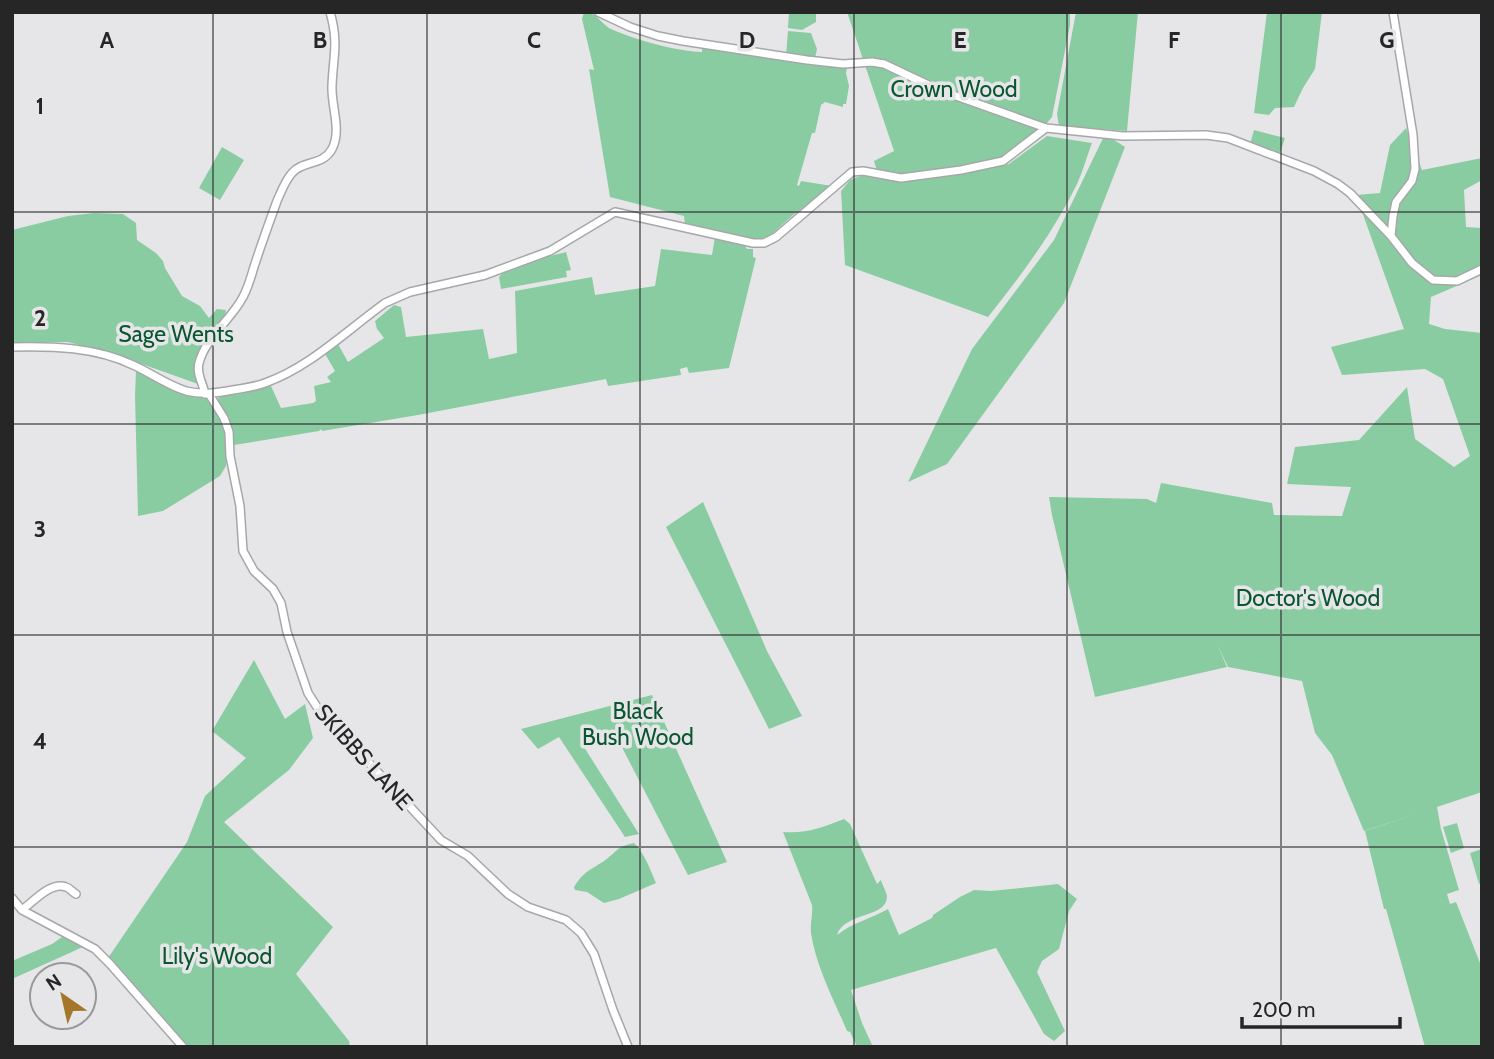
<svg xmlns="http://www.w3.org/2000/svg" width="1494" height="1059" viewBox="0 0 1494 1059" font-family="Cabin,sans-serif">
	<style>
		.green { fill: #8acca2 }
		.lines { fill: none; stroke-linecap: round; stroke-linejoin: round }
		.minor-casing { stroke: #a7a7aa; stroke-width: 10 }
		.minor { stroke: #fff; stroke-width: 7 }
		.grid { fill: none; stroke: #262627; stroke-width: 2; stroke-opacity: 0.55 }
		.labels { text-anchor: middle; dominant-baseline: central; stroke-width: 7; stroke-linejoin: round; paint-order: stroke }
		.park-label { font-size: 23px; fill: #095631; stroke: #e6e6e8 }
		.street-label { font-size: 23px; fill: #262627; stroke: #e6e6e8 }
		.grid-label { font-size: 23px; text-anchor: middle; font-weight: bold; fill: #262627; stroke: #e6e6e8; stroke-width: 7; stroke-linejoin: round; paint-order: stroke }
	</style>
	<rect width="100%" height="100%" fill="#e6e6e8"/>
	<!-- green -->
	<path class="green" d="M584,12C597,12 601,24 611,29C635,40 676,51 702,52V46L847,68L846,73L849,86L846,104H843V107L825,102L821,105L815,133H812L797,185L799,186L801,181L832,186L793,215L773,233L759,241L685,224L684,216L610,197L589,69L594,70L582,19Z
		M789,12H816V22L802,30L788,28Z
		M847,12H1070V25L1052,117L1042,129L1004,157L960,168L902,175L877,171L874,161L894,151Z
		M1076,12H1138L1127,131L1059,126L1057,114Z
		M1267,12H1322L1315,69L1303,88L1294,107L1275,108L1269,115L1254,113Z
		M788,31L811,33L817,49L815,58L786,55Z
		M1406,128L1422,170L1482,158V180L1464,190L1466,227L1482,228V275L1431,297L1429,324L1445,329L1482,333V548L1480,563L1482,564V792L1437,807L1441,829L1459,890L1447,894L1450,904L1456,902L1482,968V1047H1425L1386,909H1384L1365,831L1419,813L1364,831L1332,755L1315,733L1302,681L1228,667L1217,644L1227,667L1095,697L1052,515L1049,497L1147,499L1156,503L1161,483L1272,503L1274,515L1342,516L1351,487L1287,484L1295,447L1359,440L1407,387L1415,439L1454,467L1470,456L1443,379L1425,369L1342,375L1331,347L1404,329L1356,195L1380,193L1390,145Z
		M1254,130L1285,138L1280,153L1250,144Z
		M1105,134L1125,147L1064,303L947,464L908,482L972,349L1054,240Z
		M1047,136L1092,143C1087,156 1083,171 1077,184C1054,231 1021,276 988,317L845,265L841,191L850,180L863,175L893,179L938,177L1009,164Z
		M222,147L244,160L220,200L199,188Z
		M94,213L123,214L136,223L137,240L156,253L163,261L165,268L182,296L200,306L209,318L217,309L226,310L225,317L214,327L198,384L139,363L131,359L68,342H12V230L68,216Z
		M715,237L745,246L747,249H753V257L756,258L729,368L689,373L687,367L680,369L681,375L608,386L606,379L418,415L322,431L321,429L319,431L234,445C232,434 231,424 226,415C223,409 220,405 218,399L220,396L271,386L281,408L313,403L316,401L314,386L331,382L327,377L335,371L324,352L338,344L348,362L384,338L377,329L375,321L394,305L401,307L406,337L483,329L489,359L517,353L515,291L592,277L595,295L655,286L661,249L712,255Z
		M566,252L571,270L566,271L567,277L501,289L499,277C510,263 548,257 566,252Z
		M136,370L206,398L218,413L224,428L227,442L226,466L220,476L163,511L138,516L135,396Z
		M703,502L767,651L802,716L769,729L666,527Z
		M254,660L285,719L305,704L313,738L289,770L224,822L333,927L296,974L349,1041L350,1047H187L108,958L187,842L205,796L246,758L212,731Z
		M652,695L727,862L688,875L613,730L584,747L639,834L625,837L559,737L538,749L521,729Z
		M844,819L850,824L877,884L881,880C882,884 886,891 887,896C888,918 844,912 837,935C854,922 870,919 888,909L899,935L932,918L933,915L960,897L974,890L991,891L1058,884L1077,899L1069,911L1059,949L1042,961L1037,972L1065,1031L1054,1041L1044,1034L996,948L851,990L862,1023L873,1047H857L850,1032L847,1031C834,1000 816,967 811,933C810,923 813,915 812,905L783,832C806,834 824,827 844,819Z
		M1457,823L1464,848L1451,853L1443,827Z
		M634,843C645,854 650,869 656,883L619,899L604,903L587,892L575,890L574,887C584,871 589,871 604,861C617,852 615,847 634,843Z
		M1482,849V883L1479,884L1470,853Z
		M62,937L85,946L12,979V961L52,944Z"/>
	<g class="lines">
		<!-- minor casing -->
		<g class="minor-casing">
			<path id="minor" d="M598,12L630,27L658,36L683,41L807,60L843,64L872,62L884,64L939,90L1046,128L1123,136L1206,135L1228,138L1314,171L1338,184L1350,193L1391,236L1412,263L1433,280L1457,281L1482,269
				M1391,236L1393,216L1396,202L1412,181L1415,169L1413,135L1393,12
				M12,347C53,346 95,347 133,365C151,373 167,385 186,391C202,395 217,393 233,390C244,388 255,387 265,383C310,367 346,331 385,303L410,292L485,275L550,251L615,212L753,243H764L776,237L852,172L863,171L901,178L961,170L1003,161L1046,128
				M205,394C203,383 196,374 199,363C206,337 231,320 243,297C248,288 251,277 254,267C261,245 269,223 277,201C281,192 285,181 292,173C303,160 323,166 332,149C342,130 331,106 332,86C333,57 339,43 330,12
				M209,394L224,418L229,432L230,456L240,506L243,551L254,571L273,589L281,603L287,632L308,693L317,707L441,840L468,856L508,894L528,907L566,920L581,933L594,954L613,1010L628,1047
				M12,898L22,910L95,949L110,964L183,1047
				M22,910C33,902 51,881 66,887C70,888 72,892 76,894"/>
		</g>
		<!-- minor -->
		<use href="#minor" class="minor"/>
	</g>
	<!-- grid -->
	<path class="grid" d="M213,12V1047M427,12V1047M640,12V1047M854,12V1047M1067,12V1047M1281,12V1047M12,212H1482M12,424H1482M12,635H1482M12,847H1482"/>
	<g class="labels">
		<!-- park labels -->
		<g class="park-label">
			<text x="954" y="89">Crown Wood</text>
			<text x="176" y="334">Sage Wents</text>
			<text x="1308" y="598">Doctor's Wood</text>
			<text x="638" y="711">Black<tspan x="638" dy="26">Bush Wood</tspan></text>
			<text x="217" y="956">Lily's Wood</text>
		</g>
		<!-- street labels -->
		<g class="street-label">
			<text transform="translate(364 757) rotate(48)">SKIBBS LANE</text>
		</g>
	</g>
	<g class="grid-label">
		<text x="107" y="48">A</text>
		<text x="320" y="48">B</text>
		<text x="534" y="48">C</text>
		<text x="747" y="48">D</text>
		<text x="960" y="48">E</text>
		<text x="1174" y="48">F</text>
		<text x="1387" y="48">G</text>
		<text x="40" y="114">1</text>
		<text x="40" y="326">2</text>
		<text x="40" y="537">3</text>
		<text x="40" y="749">4</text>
	</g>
	<!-- border -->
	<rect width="1494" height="1059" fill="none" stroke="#262627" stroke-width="28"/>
	<!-- north arrow -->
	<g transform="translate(63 996) rotate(326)"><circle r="33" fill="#e6e6e8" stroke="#99999b" stroke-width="2"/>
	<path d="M0-5L12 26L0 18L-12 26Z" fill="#a47629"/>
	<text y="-10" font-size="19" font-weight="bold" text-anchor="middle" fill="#262627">N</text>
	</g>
	<!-- scale -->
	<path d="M1242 1017v10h158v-10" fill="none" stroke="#262627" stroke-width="3.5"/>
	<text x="1252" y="1017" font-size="21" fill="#262627" stroke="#e6e6e8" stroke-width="5" paint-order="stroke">200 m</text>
</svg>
